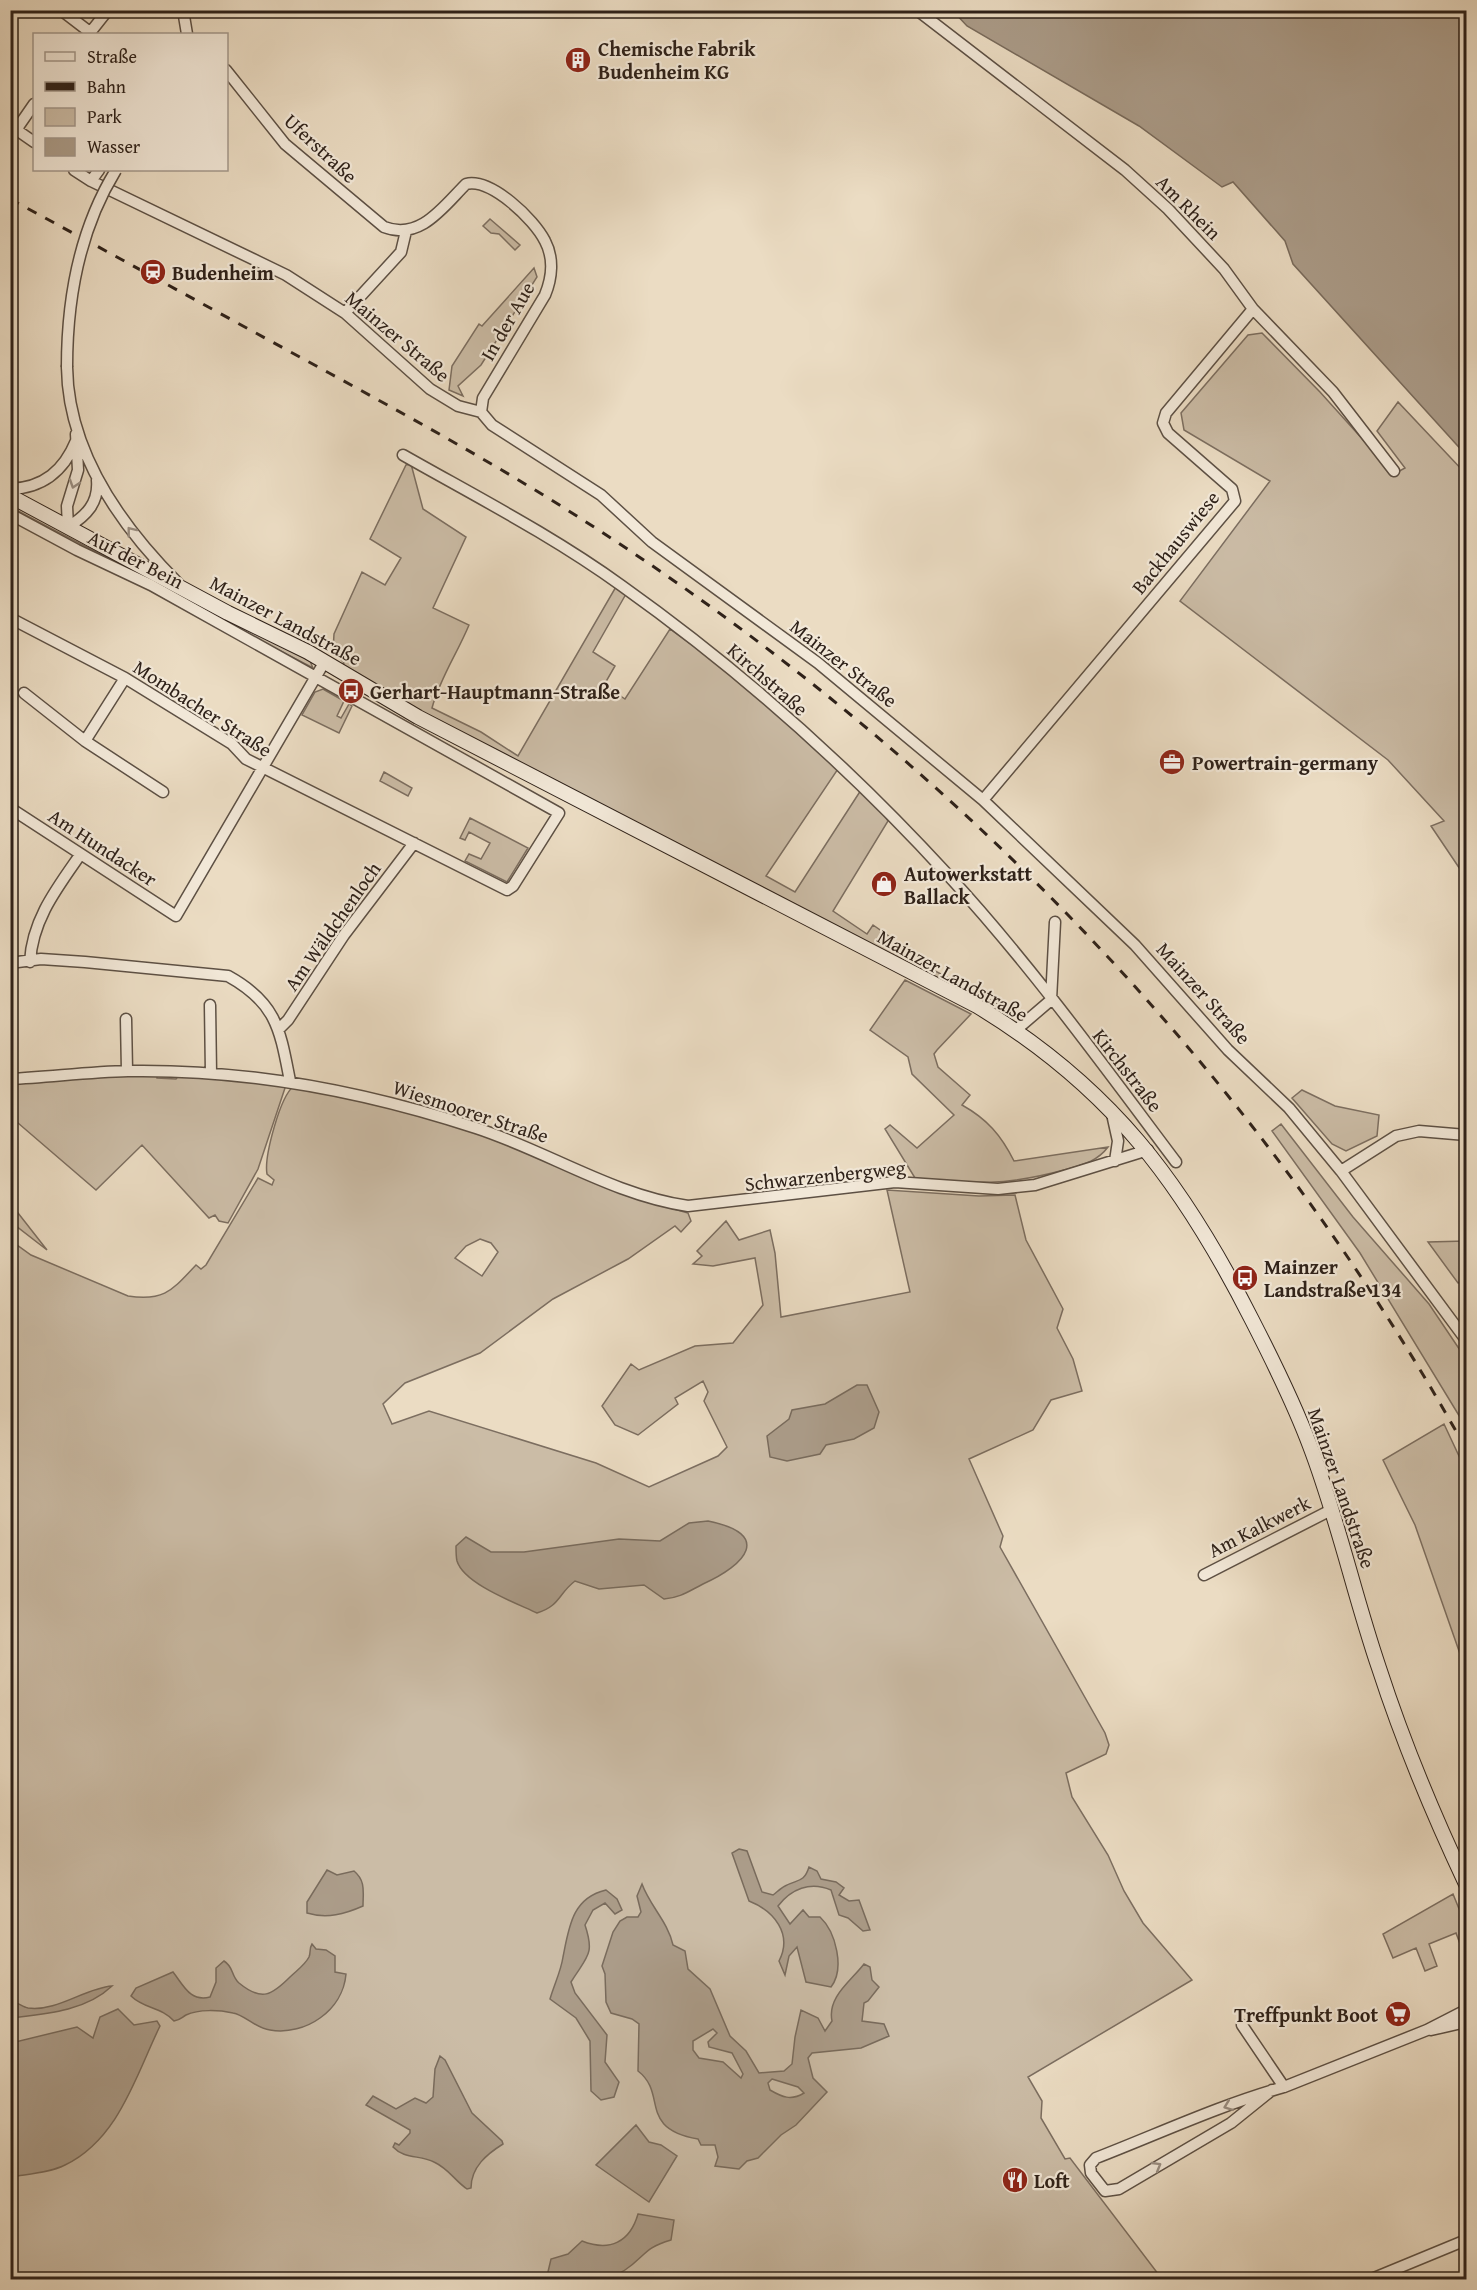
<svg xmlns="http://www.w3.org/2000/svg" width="1477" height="2290" viewBox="0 0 1477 2290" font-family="'Gentium Book Plus',serif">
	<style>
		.green { fill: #cbbca6; stroke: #7c6e60; stroke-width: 1.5; fill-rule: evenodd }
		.water { fill: #ab9c89; stroke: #796b5c; stroke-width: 1.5; fill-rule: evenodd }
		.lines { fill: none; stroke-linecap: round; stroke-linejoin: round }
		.minor-casing { stroke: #5d5044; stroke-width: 13 }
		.secondary-casing { stroke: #2e2119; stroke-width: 16 }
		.minor { stroke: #f2e8d8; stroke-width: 10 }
		.secondary { stroke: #f2e8d8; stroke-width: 14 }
		.rail { stroke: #2e2119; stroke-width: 3; stroke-dasharray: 10 10; stroke-linecap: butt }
		.minor-bridge-casing { stroke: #5d5044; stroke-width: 13; stroke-linecap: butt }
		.minor-bridge { stroke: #f2e8d8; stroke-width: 10 }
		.oneway { stroke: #9a8e82 }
		.labels { text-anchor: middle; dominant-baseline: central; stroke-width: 4.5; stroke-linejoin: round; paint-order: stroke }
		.poi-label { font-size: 20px; font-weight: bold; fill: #2e2119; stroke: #f2e8d8; text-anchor: start }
		.street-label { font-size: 20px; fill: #2e2119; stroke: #f2e8d8 }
	</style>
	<rect width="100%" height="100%" fill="#ebdcc3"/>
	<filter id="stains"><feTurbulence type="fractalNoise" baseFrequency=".00333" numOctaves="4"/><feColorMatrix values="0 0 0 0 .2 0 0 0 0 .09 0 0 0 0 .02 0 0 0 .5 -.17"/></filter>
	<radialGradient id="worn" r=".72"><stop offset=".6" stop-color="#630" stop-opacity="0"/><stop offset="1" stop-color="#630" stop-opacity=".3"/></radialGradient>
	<!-- green -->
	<path class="green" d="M490,219L520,245L515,250L499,234L491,233L483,226Z
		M534,268L537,277L481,365L458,386L463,396L449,390L452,366L479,324L482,326Z
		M1262,333L1320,392L1394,474L1405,468L1377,431L1398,402L1466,474V878L1431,826L1444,821L1388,760L1180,601L1270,481L1184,430L1181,413L1248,335Z
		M411,464L423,509L466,537L433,608L469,625C457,654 440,678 432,708L481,732L518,756L617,585L626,594L593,652L615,666L604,685L625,699L670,629L724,668L838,769L766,876L795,892L861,790L882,811L888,821L833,911L867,934L873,925L893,939L889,947L1008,1009L1003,1015L515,761L403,702L343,665L344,663L333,651L334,634L362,572L385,585L401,558L370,539L406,465Z
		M11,507C109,561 211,607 310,661L313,668L11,510Z
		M323,689L344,701L337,716L341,718L349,704L352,706L339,733L302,715L315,692Z
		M384,772L412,788L408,796L380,781Z
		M470,818L528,848L507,882L465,861L469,854L481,859L490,843L469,832L465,840L460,838Z
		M905,980L971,1014L937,1050L934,1054L938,1067L970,1095L962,1105C987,1119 1001,1135 1014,1161L1108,1147C1097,1162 1081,1165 1064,1170C1005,1186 975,1184 915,1178L885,1129L890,1125L917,1148L954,1115L912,1074L908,1057L870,1030Z
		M157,1074V1078L176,1079L180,1074L284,1084L285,1088L258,1169L228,1223L219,1221L215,1215L209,1218L142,1145L96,1190L11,1117L10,1082Z
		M294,1086L425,1115L497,1138L635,1198L688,1213L691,1221L681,1232L675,1226L628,1259L553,1299L480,1353L405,1383L383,1404L392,1424L429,1411L596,1463L649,1487L718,1456L727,1447L704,1401L708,1392L703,1381L675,1398L678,1404L638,1435L615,1425L602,1406L631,1364L639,1370L695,1346L733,1343L763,1305L755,1258L713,1266L693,1264L702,1256L697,1251L726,1221L739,1240L770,1230L775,1253L781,1317L910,1292L887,1190L979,1196L1015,1195L1026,1240L1063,1309L1057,1328L1073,1359L1082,1391L1051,1400L1033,1430L969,1459L1003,1536L1000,1547L1105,1733L1109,1745L1106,1754L1066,1773L1072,1797L1108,1855L1124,1891L1143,1923L1192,1980L1028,2077L1042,2101L1041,2118L1065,2159L1070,2158L1162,2279H11L10,1240L31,1255L128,1296C165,1302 173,1289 196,1265L201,1269L206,1265L258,1178L272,1185L274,1180L267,1174C264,1157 280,1096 294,1086ZM480,1239L491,1243L498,1252L482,1276L455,1258L466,1246Z
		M1302,1090L1335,1106L1379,1115L1377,1136L1346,1151L1332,1144L1292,1098Z
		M1281,1124L1353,1217L1429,1304L1466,1359V1427L1360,1253L1272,1131Z
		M10,1204H11L47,1250L11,1222Z
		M1466,1241V1282L1458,1283L1428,1242Z
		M1444,1424L1466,1471V1671L1415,1525L1383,1460Z
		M1453,1894L1466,1926V1960L1456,1933L1429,1944L1437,1966L1425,1971L1416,1948L1393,1958L1383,1934Z"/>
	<!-- water -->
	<path class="water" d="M953,11H1466V455L1293,264L1285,241L1233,182L1222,187L1139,126L967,26Z
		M857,1385H867L879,1412L874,1428L854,1439L826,1445L820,1454L787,1461L770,1457L767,1436L789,1419L792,1410L825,1404Z
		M708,1521C773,1534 746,1565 703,1584C689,1591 680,1598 664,1599L644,1585L599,1589L575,1581C558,1594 560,1606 537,1613C516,1603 464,1584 457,1561C456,1557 456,1551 456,1546L466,1537L491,1552H524L619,1539L660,1541L689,1523Z
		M739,1849L747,1851L762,1892L773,1895C777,1892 781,1888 785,1886C798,1879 804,1883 809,1867L817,1871L821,1879L836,1882L844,1888L839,1895L849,1901L859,1900L870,1930L863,1931L848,1918L839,1915L831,1890C810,1881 791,1889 778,1906L790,1924L803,1910L809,1917H820C836,1932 845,1969 831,1987L806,1982L797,1947L789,1956L785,1975L779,1961C793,1934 774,1911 749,1901L732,1853Z
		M327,1870L337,1875L354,1871C366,1881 363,1892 363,1906C345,1914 327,1919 307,1913V1902Z
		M642,1884C650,1906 668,1922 673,1945L685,1951L688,1969L710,1989L730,2036L746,2051L759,2073L784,2071L792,2064L795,2037L801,2010L818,2018L825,2031L832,2021C827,1997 851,1981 864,1964L870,1967L872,1980L879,1987L868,2001L864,2003L862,2021L884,2024L889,2036L861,2048L812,2053L808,2058L813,2078L827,2092L796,2125L781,2135L758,2158L747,2161L739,2169L715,2166L718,2157L715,2145H701L698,2139C637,2128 668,2094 638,2071L639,2024L632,2019L611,2013L606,2002L605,1974L602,1966L613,1932L620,1921L627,1917H638L641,1912L637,1896ZM713,2029L717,2033L708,2042L709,2047L732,2053L743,2074L741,2078L723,2062L699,2058L693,2050V2041ZM772,2079L798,2087L804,2093C791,2101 782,2097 770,2090L768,2083Z
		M606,1890L617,1899L622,1910L615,1914L605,1903L593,1910L585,1925C595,1955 587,1956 571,1982L575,1993L607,2035L605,2062L619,2082L614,2097L601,2100L591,2091L590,2041L576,2018L550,1999C554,1985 561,1971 563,1957C569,1927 572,1898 606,1890Z
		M312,1944L316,1949L326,1950L335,1956V1972L346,1974C343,2010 306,2036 270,2030C255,2028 245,2015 233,2013C219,2010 199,2009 186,2015C181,2018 180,2020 174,2021C162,2007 144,2009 131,1996L136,1988L173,1972C184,1986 190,2002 210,1997L216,1982V1968L224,1961C234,1967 231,1976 239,1983C262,2002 272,1995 290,1977C296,1971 305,1965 309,1957C311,1952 309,1949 312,1944Z
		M112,1986C86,2011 46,2014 11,2018V2001C17,2002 23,2007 28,2008C57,2012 85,1988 112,1986Z
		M118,2009L134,2025L157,2021L160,2026C136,2075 119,2139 65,2165C49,2173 28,2174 11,2177V2043L77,2027L93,2038L100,2017Z
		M440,2056L445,2060L472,2113L502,2141L503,2144C487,2154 471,2167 471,2188L467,2189C454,2180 449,2169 434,2162C420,2155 404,2159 393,2147L395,2143L399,2145L410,2133V2130L366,2105L373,2096L396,2109L415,2098L426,2103L433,2097L435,2069Z
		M636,2125L649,2142L661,2145L677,2156L649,2202L596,2165Z
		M638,2214L674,2220L671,2240C643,2248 646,2256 625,2270C603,2285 572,2280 547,2276L551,2259L568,2254L582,2241C610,2252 630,2242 638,2214Z"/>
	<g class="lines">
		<!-- minor casing -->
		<g class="minor-casing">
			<path id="minor" d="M61,10L91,33
				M183,10L187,34
				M917,10L1125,170L1168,209L1224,269L1253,309L1333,392L1394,471
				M89,34L108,10
				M226,70L285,144L384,227C420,241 443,207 466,184C491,178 534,219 545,241C554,258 552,278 545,295L483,398L481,412
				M11,126L34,142
				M16,130L34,104
				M74,170L91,181L286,275L345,313L430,389L458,406L481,412L492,425L601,495L652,542L818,663L983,800L1135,945L1228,1050L1289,1108L1341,1171L1466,1340
				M91,181L99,170
				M345,313L401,252L406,231
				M67,367C68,452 120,525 178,583
				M76,434L78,470L67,506L68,527C86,516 99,503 97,480
				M403,455C477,497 553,536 622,586C740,670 850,768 948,875C1030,964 1103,1065 1176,1162
				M10,489C44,488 64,470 76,441
				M10,514L77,550L151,585L559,813L513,886L507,890L246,759L232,744L125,678L10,618
				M24,693L85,741L163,792
				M85,741L125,678
				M983,800L1235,501L1232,489L1168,433L1163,423L1166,413L1253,309
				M10,808L176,916L325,661
				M30,962C32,920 57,888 80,855
				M10,963L41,959L85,962L228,976C277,1003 280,1030 290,1081
				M210,1005L211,1073
				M126,1019L127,1071
				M279,1029L288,1020L344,935L414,843
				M1016,1030L1051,1000L1055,922
				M10,1079C50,1077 89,1072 128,1071C247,1069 363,1091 476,1128C547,1151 613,1195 688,1206L895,1182L998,1189L1035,1185L1148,1150
				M1112,1114L1118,1141L1115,1161
				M1341,1171L1396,1136L1419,1131L1466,1135
				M1204,1575L1331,1510
				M1242,2025L1284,2087
				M1431,2030L1466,2022
				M1272,2090L1231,2123L1119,2189L1105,2191L1091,2173L1090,2165L1096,2158C1158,2134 1220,2105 1284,2087L1427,2030L1466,2010
				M1369,2280L1466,2240"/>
		</g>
		<!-- secondary casing -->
		<g class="secondary-casing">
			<path id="secondary" d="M10,496L228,613L308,652L418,717L977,1006C1111,1087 1182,1182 1252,1320C1273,1361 1294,1403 1310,1446C1338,1519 1354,1595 1379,1668C1403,1742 1433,1814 1466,1884"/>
		</g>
		<!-- minor -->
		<use href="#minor" class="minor"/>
		<!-- secondary -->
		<use href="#secondary" class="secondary"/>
		<!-- rail -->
		<path class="rail" d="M10,199C114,255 217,312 320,368C415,420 510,472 600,531C957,763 1259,1076 1466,1449"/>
		<!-- minor-bridge casing -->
		<g class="minor-bridge-casing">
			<path id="minor-bridge" d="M67,367C67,297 79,230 116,170"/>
		</g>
		<!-- minor-bridge -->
		<use href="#minor-bridge" class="minor-bridge"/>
	</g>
	<!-- one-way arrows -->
	<defs><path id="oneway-chevron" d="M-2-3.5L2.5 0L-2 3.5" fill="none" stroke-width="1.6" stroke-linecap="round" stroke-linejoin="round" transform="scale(1.5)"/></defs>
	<g class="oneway">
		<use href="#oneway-chevron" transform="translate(74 484) rotate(108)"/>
		<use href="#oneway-chevron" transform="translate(131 531) rotate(-128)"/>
		<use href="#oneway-chevron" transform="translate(1228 2106) rotate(159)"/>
		<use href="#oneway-chevron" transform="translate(1157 2166) rotate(-30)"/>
	</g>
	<!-- icons -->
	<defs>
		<g id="building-disc" transform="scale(1.35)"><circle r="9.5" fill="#8f2418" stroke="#f2e8d8"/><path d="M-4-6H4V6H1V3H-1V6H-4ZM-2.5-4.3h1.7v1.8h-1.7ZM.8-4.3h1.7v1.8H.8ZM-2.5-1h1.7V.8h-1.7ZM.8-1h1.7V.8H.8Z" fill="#fff"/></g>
		<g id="station-disc" transform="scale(1.35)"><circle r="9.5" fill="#8f2418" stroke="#f2e8d8"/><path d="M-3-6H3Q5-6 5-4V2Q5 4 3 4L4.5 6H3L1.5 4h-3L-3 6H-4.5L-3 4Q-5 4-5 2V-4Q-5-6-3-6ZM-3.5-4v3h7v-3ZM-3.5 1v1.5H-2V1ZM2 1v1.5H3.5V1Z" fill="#fff"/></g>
		<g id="bus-disc" transform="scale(1.35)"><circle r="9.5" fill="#8f2418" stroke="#f2e8d8"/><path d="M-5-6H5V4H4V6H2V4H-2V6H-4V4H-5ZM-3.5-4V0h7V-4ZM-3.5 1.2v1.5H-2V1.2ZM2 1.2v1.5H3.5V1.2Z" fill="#fff"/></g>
		<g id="office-disc" transform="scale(1.35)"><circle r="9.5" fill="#8f2418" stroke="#f2e8d8"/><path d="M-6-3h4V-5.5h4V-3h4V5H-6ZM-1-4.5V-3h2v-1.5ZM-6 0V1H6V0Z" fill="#fff"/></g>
		<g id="shop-disc" transform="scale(1.35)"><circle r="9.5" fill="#8f2418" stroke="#f2e8d8"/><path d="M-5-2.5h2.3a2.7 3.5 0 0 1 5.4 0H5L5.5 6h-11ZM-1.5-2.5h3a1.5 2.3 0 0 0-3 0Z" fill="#fff"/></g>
		<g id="supermarket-disc" transform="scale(1.35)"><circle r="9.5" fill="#8f2418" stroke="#f2e8d8"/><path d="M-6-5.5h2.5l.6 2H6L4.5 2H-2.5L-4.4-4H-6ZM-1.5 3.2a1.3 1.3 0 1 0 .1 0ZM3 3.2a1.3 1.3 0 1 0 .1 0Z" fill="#fff"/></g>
		<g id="restaurant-disc" transform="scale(1.35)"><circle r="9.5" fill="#8f2418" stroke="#f2e8d8"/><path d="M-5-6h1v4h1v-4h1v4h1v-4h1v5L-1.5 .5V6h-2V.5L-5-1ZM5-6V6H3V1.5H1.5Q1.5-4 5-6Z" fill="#fff"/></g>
	</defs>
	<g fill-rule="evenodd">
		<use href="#building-disc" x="578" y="60"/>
		<use href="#station-disc" x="153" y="272"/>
		<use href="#bus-disc" x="351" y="691"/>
		<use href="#office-disc" x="1172" y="762"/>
		<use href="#shop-disc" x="884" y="884"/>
		<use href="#bus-disc" x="1245" y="1278"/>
		<use href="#supermarket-disc" x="1398" y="2014"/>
		<use href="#restaurant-disc" x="1015" y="2180"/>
	</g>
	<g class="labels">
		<!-- poi labels -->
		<g class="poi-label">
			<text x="598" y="48">Chemische Fabrik<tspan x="598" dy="23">Budenheim KG</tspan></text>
			<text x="172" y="272">Budenheim</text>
			<text x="370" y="691">Gerhart-Hauptmann-Straße</text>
			<text x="1192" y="762">Powertrain-germany</text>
			<text x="904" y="873">Autowerkstatt<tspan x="904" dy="23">Ballack</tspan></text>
			<text x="1264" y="1266">Mainzer<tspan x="1264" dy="23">Landstraße 134</tspan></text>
			<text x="1378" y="2014" text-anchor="end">Treffpunkt Boot</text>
			<text x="1034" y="2180">Loft</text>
		</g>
		<!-- street labels -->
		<g class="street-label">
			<text transform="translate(321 148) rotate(43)">Uferstraße</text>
			<text transform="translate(1189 207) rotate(45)">Am Rhein</text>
			<text transform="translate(507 321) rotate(-60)">In der Aue</text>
			<text transform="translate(398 336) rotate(40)">Mainzer Straße</text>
			<text transform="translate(1175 542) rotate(-51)">Backhauswiese</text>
			<text transform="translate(136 559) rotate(27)">Auf der Bein</text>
			<text transform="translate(286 620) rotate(28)">Mainzer Landstraße</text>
			<text transform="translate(844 663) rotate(38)">Mainzer Straße</text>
			<text transform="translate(768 679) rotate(41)">Kirchstraße</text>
			<text transform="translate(203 708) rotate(33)">Mombacher Straße</text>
			<text transform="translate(103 847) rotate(33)">Am Hundacker</text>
			<text transform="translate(332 926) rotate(-55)">Am Wäldchenloch</text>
			<text transform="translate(953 975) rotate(29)">Mainzer Landstraße</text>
			<text transform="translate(1204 993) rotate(48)">Mainzer Straße</text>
			<text transform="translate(1128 1070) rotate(52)">Kirchstraße</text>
			<text transform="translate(471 1111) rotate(18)">Wiesmoorer Straße</text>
			<text transform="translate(825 1175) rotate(-6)">Schwarzenbergweg</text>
			<text transform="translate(1342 1488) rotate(71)">Mainzer Landstraße</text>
			<text transform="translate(1259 1526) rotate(-27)">Am Kalkwerk</text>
		</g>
	</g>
	<!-- margin -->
	<rect width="1477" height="2290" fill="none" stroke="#ebdcc3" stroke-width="36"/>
	<rect x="12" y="12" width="1453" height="2266" fill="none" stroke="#2e2119" stroke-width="3"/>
	<rect x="18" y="18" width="1441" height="2254" fill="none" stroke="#2e2119" stroke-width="1.5"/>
	<!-- legend -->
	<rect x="33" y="33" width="195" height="138" fill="#f2e8d8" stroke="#a4988c" stroke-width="1.5"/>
	<rect x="45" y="52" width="30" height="9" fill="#f2e8d8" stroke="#a4988c" stroke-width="1.5"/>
	<text x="87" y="63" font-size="18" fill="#2e2119">Straße</text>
	<rect x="45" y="82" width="30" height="9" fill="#2e2119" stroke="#a4988c" stroke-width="1.5"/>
	<text x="87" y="93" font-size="18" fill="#2e2119">Bahn</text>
	<rect x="45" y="108" width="30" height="18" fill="#cbbca6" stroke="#a4988c" stroke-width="1.5"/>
	<text x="87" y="123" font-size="18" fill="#2e2119">Park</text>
	<rect x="45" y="138" width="30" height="18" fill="#ab9c89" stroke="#a4988c" stroke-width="1.5"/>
	<text x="87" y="153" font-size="18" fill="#2e2119">Wasser</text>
	<rect width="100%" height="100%" filter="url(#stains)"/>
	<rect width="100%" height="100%" fill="url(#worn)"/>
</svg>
